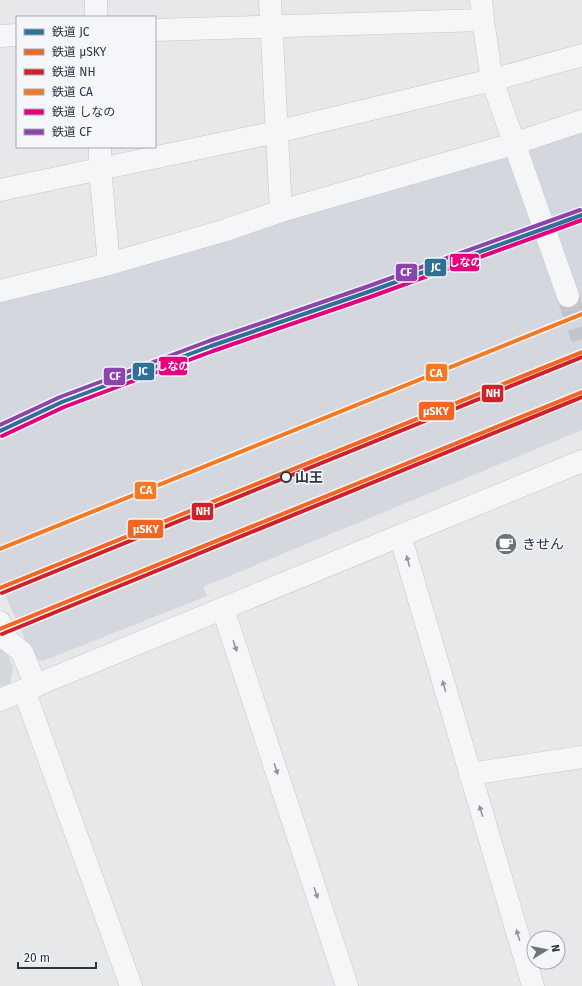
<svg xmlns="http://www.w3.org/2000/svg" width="582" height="986" viewBox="0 0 582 986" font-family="'Fira Sans','Noto Sans JP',sans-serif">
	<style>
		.built { fill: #d4d7dd }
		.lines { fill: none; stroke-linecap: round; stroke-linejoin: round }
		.minor-tunnel { stroke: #c1c4c9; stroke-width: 22; stroke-dasharray: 22 11; stroke-linecap: butt }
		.minor-casing { stroke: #c4c6c8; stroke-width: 23 }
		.minor { stroke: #f5f6f7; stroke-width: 22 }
		.rail-1-casing { stroke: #f4f6f9; stroke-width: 7 }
		.rail-2-casing { stroke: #f4f6f9; stroke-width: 7 }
		.rail-3-casing { stroke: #f4f6f9; stroke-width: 7 }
		.rail-4-casing { stroke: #f4f6f9; stroke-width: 7 }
		.rail-5-casing { stroke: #f4f6f9; stroke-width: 7 }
		.rail-6-casing { stroke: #f4f6f9; stroke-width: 7 }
		.rail-1 { stroke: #307097; stroke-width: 4 }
		.rail-2 { stroke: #f26522; stroke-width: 4 }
		.rail-3 { stroke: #d12027; stroke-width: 4 }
		.rail-4 { stroke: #f47921; stroke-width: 4 }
		.rail-5 { stroke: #e5007d; stroke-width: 4 }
		.rail-6 { stroke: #8e44ad; stroke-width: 4 }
		.oneway { fill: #90959e }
		.stop-dot { fill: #f4f6f9; stroke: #2b3445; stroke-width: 2 }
		.labels { text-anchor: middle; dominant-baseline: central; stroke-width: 3; stroke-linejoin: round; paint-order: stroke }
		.stop-label { font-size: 14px; font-weight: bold; fill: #2b3445; stroke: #f4f6f9; text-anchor: start }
		.poi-label { font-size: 14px; fill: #2b3445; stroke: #f4f6f9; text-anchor: start }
		.line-badge { stroke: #f4f6f9; stroke-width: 1.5 }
		.badge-label { font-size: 11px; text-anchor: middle; font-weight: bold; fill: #fff }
	</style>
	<rect width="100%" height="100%" fill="#e6e8ea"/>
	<!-- built -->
	<path class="built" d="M582,125V430L203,587L207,596L43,661L34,659L0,584V298L501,151L504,159L528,150Z
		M0,636L13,667L10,684L0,686Z"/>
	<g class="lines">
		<!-- minor-tunnel -->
		<path class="minor-tunnel" d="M568,296L582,339"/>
		<!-- minor casing -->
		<g class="minor-casing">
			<path id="minor" d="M96,0V17
				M270,0L281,211
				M481,0L483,20L492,80L568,296
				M155,30L483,20
				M0,36L17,35
				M100,147V169L109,264
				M0,190L276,132L492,80L582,55
				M0,291L109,264L226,230L281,211L513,144L582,121
				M400,535L533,986
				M223,609L347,986
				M0,622L7,640L22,652L36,686
				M24,690L131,986
				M0,700L582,461
				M470,774L582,757"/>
		</g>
		<!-- minor -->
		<use href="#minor" class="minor"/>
		<!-- rail-1 casing -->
		<g class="rail-1-casing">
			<path id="rail-1" d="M0,431L62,402L211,346L368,292L582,215"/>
		</g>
		<!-- rail-2 casing -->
		<g class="rail-2-casing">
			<path id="rail-2" d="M0,588L582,352
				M0,629L582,392"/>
		</g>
		<!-- rail-3 casing -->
		<g class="rail-3-casing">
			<path id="rail-3" d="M2,593L582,357
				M2,634L582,397"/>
		</g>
		<!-- rail-4 casing -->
		<g class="rail-4-casing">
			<path id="rail-4" d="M0,549L582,314"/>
		</g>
		<!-- rail-5 casing -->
		<g class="rail-5-casing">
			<path id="rail-5" d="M2,436L64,407L213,351L370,297L582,220"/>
		</g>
		<!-- rail-6 casing -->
		<g class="rail-6-casing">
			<path id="rail-6" d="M0,425L60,397L209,341L366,287L580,210"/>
		</g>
		<!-- rail-1 -->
		<use href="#rail-1" class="rail-1"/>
		<!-- rail-2 -->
		<use href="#rail-2" class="rail-2"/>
		<!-- rail-3 -->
		<use href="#rail-3" class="rail-3"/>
		<!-- rail-4 -->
		<use href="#rail-4" class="rail-4"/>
		<!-- rail-5 -->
		<use href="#rail-5" class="rail-5"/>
		<!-- rail-6 -->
		<use href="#rail-6" class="rail-6"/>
	</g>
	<!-- one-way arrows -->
	<defs><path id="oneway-solid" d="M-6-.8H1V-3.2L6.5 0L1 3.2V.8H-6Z"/></defs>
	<g class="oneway">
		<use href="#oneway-solid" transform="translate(408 561) rotate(-106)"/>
		<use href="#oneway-solid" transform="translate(235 646) rotate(72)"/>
		<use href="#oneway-solid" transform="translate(444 686) rotate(-106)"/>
		<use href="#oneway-solid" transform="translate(276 769) rotate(72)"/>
		<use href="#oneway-solid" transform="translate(481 811) rotate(-107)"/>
		<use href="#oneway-solid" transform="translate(316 893) rotate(72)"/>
		<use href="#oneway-solid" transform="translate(518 935) rotate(-107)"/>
	</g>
	<!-- icons -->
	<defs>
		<g id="cafe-disc" transform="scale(1.15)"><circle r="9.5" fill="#6c737f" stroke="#f4f6f9"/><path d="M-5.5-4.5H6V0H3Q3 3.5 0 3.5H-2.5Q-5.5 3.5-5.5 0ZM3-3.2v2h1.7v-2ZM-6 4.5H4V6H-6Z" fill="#fff"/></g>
	</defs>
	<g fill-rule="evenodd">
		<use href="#cafe-disc" x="506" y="544"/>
	</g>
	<!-- markers -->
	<circle class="stop-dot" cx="286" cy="477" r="5"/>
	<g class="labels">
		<!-- stop labels -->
		<g class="stop-label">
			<text x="295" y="477">山王</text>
		</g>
		<!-- poi labels -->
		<g class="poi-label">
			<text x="522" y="544">きせん</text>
		</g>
	</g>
	<g class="line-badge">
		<rect x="449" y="253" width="31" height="19" rx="4" fill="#e5007d"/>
		<rect x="424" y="258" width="23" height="19" rx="4" fill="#307097"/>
		<rect x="395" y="263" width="23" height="19" rx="4" fill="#8e44ad"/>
		<rect x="158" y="356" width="30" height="20" rx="4" fill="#e5007d"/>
		<rect x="132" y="362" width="23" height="19" rx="4" fill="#307097"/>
		<rect x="425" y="363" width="23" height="19" rx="4" fill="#f47921"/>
		<rect x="103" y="367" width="23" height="19" rx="4" fill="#8e44ad"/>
		<rect x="481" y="384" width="23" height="19" rx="4" fill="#d12027"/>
		<rect x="418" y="401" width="37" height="20" rx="4" fill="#f26522"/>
		<rect x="134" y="481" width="23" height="19" rx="4" fill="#f47921"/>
		<rect x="191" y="502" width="23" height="19" rx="4" fill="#d12027"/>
		<rect x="127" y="519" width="37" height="20" rx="4" fill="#f26522"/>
	</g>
	<g class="badge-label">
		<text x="465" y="266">しなの</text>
		<text x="436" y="271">JC</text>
		<text x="406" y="276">CF</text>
		<text x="173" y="370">しなの</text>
		<text x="143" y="375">JC</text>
		<text x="436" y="377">CA</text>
		<text x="115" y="380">CF</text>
		<text x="493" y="397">NH</text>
		<text x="436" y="415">μSKY</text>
		<text x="146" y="494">CA</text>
		<text x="203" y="515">NH</text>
		<text x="146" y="533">μSKY</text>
	</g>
	<!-- legend -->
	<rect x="16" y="16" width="140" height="132" fill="#f4f6f9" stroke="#a4a8b1"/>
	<rect x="24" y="29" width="20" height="6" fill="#307097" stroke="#a4a8b1"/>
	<text x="52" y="36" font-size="12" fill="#2b3445">鉄道 JC</text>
	<rect x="24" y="49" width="20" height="6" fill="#f26522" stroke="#a4a8b1"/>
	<text x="52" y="56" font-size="12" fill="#2b3445">鉄道 μSKY</text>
	<rect x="24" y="69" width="20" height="6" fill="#d12027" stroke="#a4a8b1"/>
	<text x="52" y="76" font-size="12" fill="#2b3445">鉄道 NH</text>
	<rect x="24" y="89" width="20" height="6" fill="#f47921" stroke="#a4a8b1"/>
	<text x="52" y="96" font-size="12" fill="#2b3445">鉄道 CA</text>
	<rect x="24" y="109" width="20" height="6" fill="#e5007d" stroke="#a4a8b1"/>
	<text x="52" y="116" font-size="12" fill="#2b3445">鉄道 しなの</text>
	<rect x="24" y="129" width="20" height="6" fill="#8e44ad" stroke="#a4a8b1"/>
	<text x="52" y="136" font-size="12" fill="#2b3445">鉄道 CF</text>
	<!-- north arrow -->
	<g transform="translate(546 950) rotate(80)"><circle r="19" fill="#f4f6f9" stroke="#a4a8b1"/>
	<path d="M0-3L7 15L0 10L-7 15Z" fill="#6c737f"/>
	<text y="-6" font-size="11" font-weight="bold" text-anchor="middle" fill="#2b3445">N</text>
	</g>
	<!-- scale -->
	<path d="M18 962v6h78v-6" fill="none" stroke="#2b3445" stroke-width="2"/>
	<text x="24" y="962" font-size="12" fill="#2b3445" stroke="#f4f6f9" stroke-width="3" paint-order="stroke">20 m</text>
</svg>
